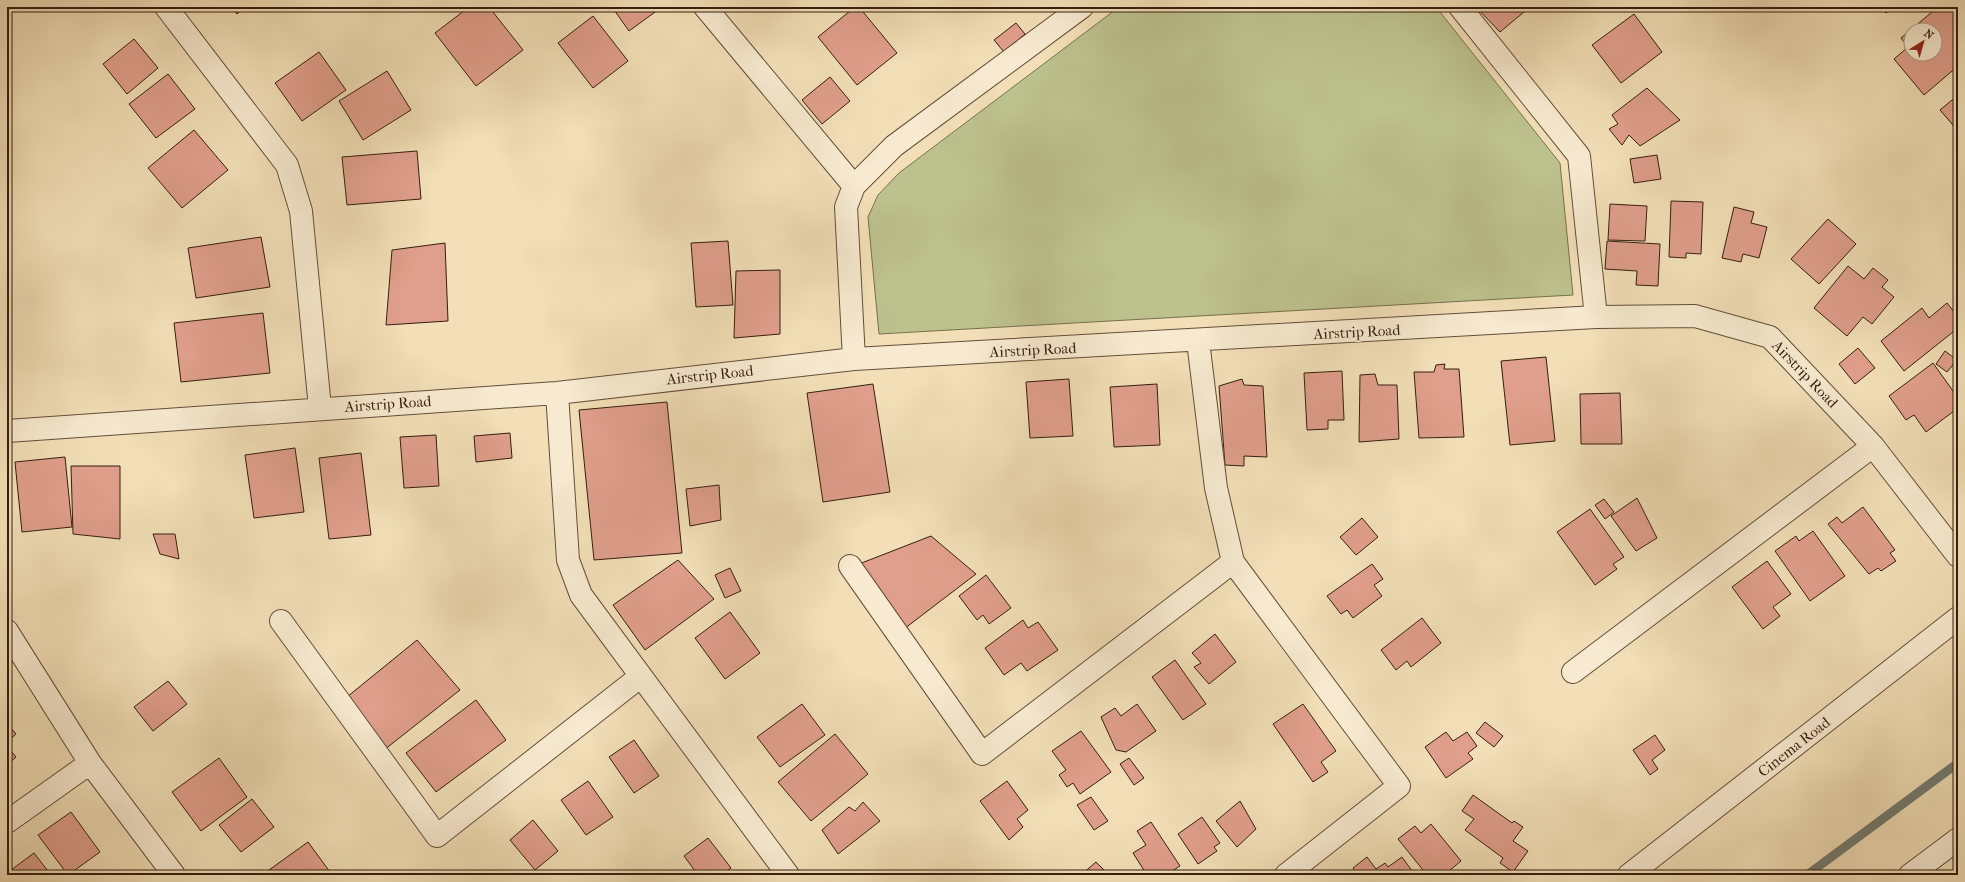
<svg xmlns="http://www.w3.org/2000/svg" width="1965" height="882" viewBox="0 0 1965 882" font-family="'IM FELL French Canon',serif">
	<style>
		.green { fill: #bcc18d; stroke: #78704e }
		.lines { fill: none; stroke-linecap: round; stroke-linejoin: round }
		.stream { stroke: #737c73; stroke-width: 9 }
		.building { fill: #e09f8c; stroke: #351e10; fill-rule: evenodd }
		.street-casing { stroke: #644e3a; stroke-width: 24 }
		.street { stroke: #f7ead0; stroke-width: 22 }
		.labels { text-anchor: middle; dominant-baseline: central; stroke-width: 3.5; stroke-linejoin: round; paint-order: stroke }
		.street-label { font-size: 15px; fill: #351e10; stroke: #f7ead0 }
	</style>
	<rect width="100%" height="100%" fill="#f2dfb7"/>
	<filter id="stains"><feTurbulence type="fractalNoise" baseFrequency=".005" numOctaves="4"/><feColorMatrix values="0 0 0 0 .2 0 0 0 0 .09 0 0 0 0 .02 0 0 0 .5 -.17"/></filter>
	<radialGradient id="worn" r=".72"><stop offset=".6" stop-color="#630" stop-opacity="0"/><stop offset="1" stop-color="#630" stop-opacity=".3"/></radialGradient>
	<!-- green -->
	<path class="green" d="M1119,7H1436L1560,163L1573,295L879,334L868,217L878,195L899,173Z"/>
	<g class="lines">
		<!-- stream -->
		<path class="stream" d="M1807,875L1958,763"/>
	</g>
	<!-- building -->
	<path class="building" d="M231,7H245L237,14Z
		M469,7H489L523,50L476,86L435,33Z
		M612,7H662L629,31Z
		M855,7H859L897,53L857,85L818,37Z
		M1476,7H1530L1500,32Z
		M1881,7H1894L1886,13Z
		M1938,7H1958V66L1924,95L1894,59L1908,47L1901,38ZM1911,30H1935V54H1911Z
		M1634,14L1662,52L1621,83L1592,45Z
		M593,16L628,61L593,88L558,43Z
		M1016,23L1025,34L1004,52L994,40Z
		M134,39L158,68L127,94L103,64Z
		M319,52L346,90L302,121L275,83Z
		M387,71L411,110L363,140L339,101Z
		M168,74L195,109L156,138L129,104Z
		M830,77L850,101L822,124L802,100Z
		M1647,88L1680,120L1640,146L1629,135L1622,145L1609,129L1618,124L1612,115Z
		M1958,95V131L1940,110Z
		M194,130L228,170L182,208L148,168Z
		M417,151L421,199L347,205L342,157Z
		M1657,155L1661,179L1634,183L1630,159Z
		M1671,201L1703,202L1701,254L1686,253V258L1669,257Z
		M1610,204L1647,206L1645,241L1608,240Z
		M1734,207L1754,212L1751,223L1767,227L1759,258L1743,254L1741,262L1722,258Z
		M1828,219L1856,244L1819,284L1791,259Z
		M261,237L270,287L196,298L188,248Z
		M728,241L733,305L696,307L691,243Z
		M1607,241L1660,244L1658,286L1636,285L1637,271L1605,269Z
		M445,243L448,321L386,325L392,250Z
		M1848,266L1864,279L1873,268L1888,280L1882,287L1894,297L1872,324L1863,317L1847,336L1814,308Z
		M780,270V334L734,338L736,271Z
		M1947,303L1958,317V328L1904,371L1881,341L1922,308L1929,318Z
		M263,313L270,373L181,382L174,323Z
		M1858,348L1875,368L1855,384L1839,364Z
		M1945,351L1957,360L1947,372L1936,364Z
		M1546,357L1555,441L1510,445L1501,361Z
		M1933,363L1958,398V408L1926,432L1914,415L1906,420L1889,396Z
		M1445,364L1444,369H1459L1464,437L1419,438L1414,372H1434L1436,365Z
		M1342,371L1344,420H1328V429L1307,430L1304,373Z
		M1375,374L1378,385H1397L1399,439L1359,442L1360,375Z
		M1069,379L1073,436L1030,438L1026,382Z
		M1242,379L1244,385L1263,386L1267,457L1244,456V466L1225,465L1219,386Z
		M873,384L890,492L823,502L807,393Z
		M1157,384L1160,445L1114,447L1110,387Z
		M1620,393L1622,444H1581L1580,394Z
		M667,402L682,553L594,560L579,410Z
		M510,433L512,458L476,462L474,436Z
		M436,435L439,486L404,488L400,437Z
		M295,448L304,512L254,518L245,455Z
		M361,453L371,535L329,539L319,458Z
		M65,457L72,527L22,532L15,462Z
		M71,466H120V539L73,534Z
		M719,485L721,520L690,526L686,489Z
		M1637,498L1657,538L1636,551L1611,516Z
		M1604,499L1614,512L1605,519L1595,505Z
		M1863,507L1895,550L1890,553L1896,561L1881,571L1878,568L1869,574L1828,524L1837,517L1842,523Z
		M1590,509L1624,557L1613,564L1617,569L1595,585L1557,532Z
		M1362,518L1378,537L1356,555L1340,537Z
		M1813,531L1845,576L1810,601L1775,551L1796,536L1799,541Z
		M153,534H175L179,559L160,554Z
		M931,536L976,574L900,632L859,564Z
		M678,560L714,599L645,650L613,605Z
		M1767,561L1791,594L1773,607L1780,616L1763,629L1732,587Z
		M1372,564L1383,579L1374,585L1382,596L1353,618L1347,610L1341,614L1327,596Z
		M730,568L741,591L725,598L715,575Z
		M986,575L1011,608L989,624L983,615L977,620L959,596Z
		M730,612L760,653L725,679L695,638Z
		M1422,618L1441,643L1411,667L1407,661L1396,670L1381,650Z
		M1023,620L1028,628L1038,622L1058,650L1027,671L1021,663L1004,675L985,648Z
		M1215,634L1236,662L1209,684L1194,667L1201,663L1192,653Z
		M417,640L460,690L384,750L342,701Z
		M1175,660L1206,704L1183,720L1152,677Z
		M168,681L187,704L153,731L134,707Z
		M476,700L506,740L436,792L406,753Z
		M802,704L825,735L780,767L757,737Z
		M1137,704L1156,731L1126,752L1116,750L1101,717L1115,708L1121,716Z
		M1303,704L1336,751L1321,762L1328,772L1313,782L1273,724Z
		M1485,722L1503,736L1494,747L1476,733Z
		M7,723L16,734L7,742Z
		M1081,731L1111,772L1080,794L1073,783L1067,787L1059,775L1066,770L1052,751Z
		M1446,732L1453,741L1467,732L1477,746L1468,753L1473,759L1446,778L1425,747Z
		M835,734L868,774L811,821L778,782Z
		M1655,735L1665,750L1652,760L1658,769L1650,775L1633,750Z
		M634,740L659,776L634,793L609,757Z
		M7,746L16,757L7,765Z
		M219,758L247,797L201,831L172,792Z
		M1129,758L1144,778L1134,785L1120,764Z
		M588,781L613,817L586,835L561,800Z
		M1007,781L1028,810L1017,819L1023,827L1009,840L980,801Z
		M1473,795L1512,823L1514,821L1523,827L1513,841L1528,851L1513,872L1500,863L1503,858L1465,830L1474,819L1462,811Z
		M1091,797L1108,821L1094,830L1077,805Z
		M252,799L274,827L241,852L219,825Z
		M1240,801L1256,829L1237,847L1216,821Z
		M863,802L880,821L838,854L822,830L849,807L855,811Z
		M71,812L100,852L68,875L38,835Z
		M1202,817L1220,843L1214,847L1217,851L1198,864L1178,834Z
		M533,820L558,851L535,870L510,840Z
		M1151,822L1180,866L1166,875H1147L1133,853L1146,845L1137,831Z
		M1431,824L1461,861L1449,871L1452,875H1427L1398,839L1415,826L1421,833Z
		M708,838L731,868L721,875H698L684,856Z
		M308,842L330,872L326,875H262Z
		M34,853L51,875H7V873Z
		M1367,857L1376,869L1385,863L1388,867L1402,857L1415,875H1358L1353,868Z
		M1096,862L1109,875H1081Z"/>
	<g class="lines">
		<!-- street casing -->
		<g class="street-casing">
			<path id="street" d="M166,7L287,165L301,211L320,408
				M705,7L854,186
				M1460,7L1579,156L1596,317
				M1198,341L1216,488L1233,562L1399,786L1286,875
				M854,359L846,207L854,186L894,146L1082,7
				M557,393L568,560L581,595L788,875
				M7,431L557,393L854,359L1596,317L1695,316L1770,337L1873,446L1958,556
				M850,566L982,754L1233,562
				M281,621L437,836L641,676
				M7,631L90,763L174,875
				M1573,672L1873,446
				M7,822L90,763
				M1629,875L1958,618
				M1910,875L1958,839"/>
		</g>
		<!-- street -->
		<use href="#street" class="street"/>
	</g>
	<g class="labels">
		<!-- street labels -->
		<g class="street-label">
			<text transform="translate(1357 332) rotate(-3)">Airstrip Road</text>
			<text transform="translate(1033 350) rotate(-3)">Airstrip Road</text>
			<text transform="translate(1805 374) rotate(46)">Airstrip Road</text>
			<text transform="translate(710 375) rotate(-6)">Airstrip Road</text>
			<text transform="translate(388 404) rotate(-4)">Airstrip Road</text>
			<text transform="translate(1794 747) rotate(-38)">Cinema Road</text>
		</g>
	</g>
	<!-- margin -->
	<rect width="1965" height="882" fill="none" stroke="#f2dfb7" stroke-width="24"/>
	<rect x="8" y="8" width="1949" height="866" fill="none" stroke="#351e10" stroke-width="2"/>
	<rect x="12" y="12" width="1941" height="858" fill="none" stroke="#351e10"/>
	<!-- north arrow -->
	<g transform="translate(1923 42) rotate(37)"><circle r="19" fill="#f7ead0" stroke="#a99883"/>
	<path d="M0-3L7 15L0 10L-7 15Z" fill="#8f2418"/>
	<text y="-6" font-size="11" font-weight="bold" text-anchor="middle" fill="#351e10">N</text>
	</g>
	<rect width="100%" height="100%" filter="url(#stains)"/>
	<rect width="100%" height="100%" fill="url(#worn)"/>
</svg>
